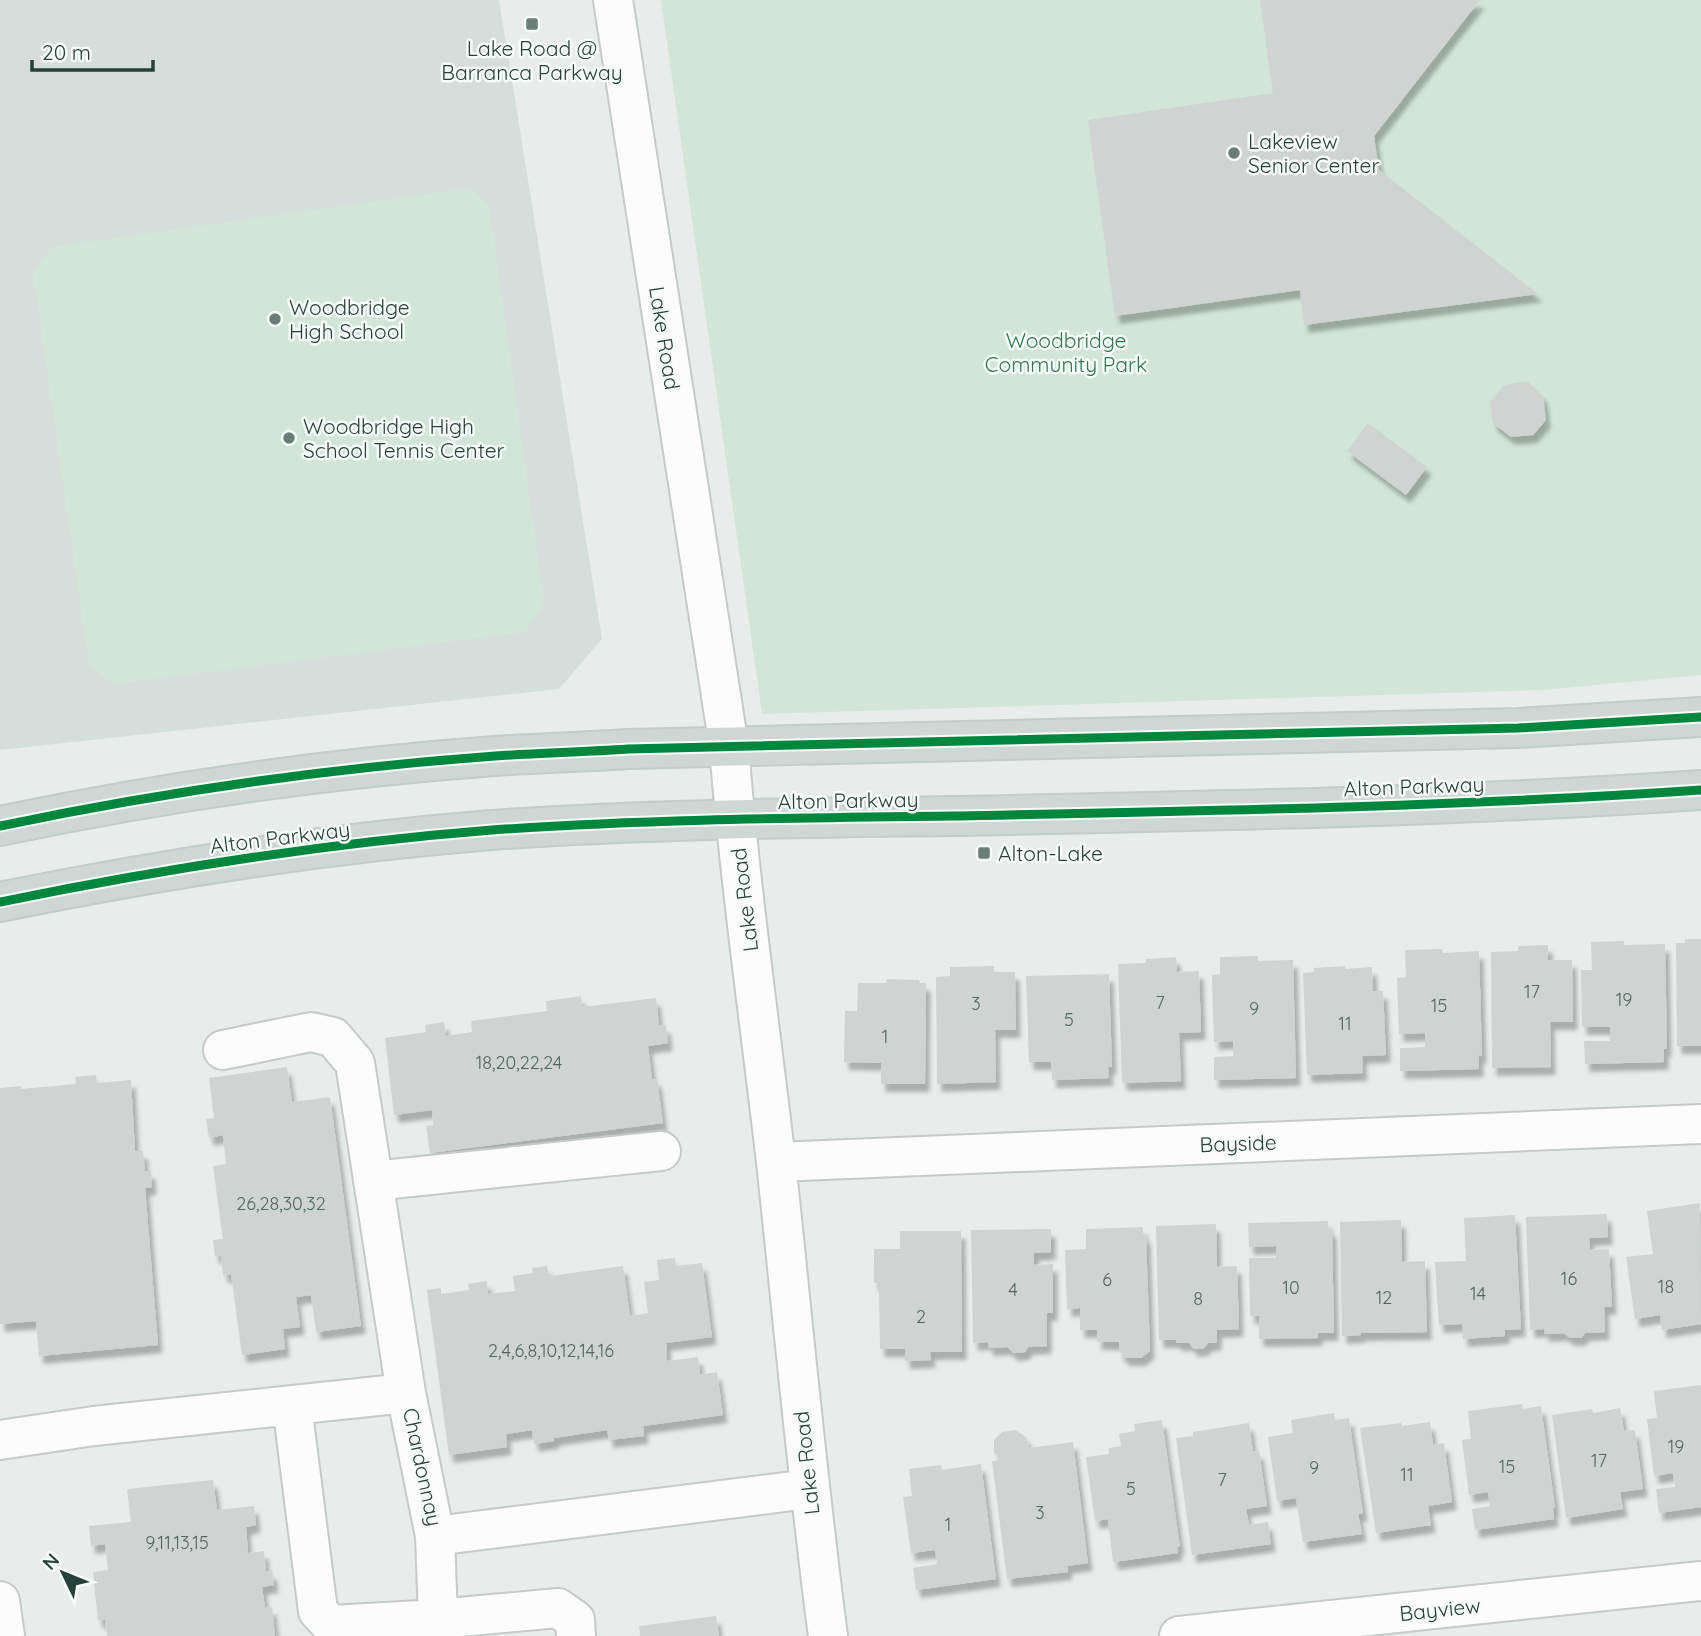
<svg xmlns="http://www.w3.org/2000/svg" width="1701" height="1636" viewBox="0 0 1701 1636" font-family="Quicksand,sans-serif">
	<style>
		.built { fill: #d6dedb }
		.green { fill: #d1e6d8 }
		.building { fill: #cfd4d2; filter: url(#shadow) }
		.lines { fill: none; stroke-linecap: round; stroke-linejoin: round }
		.minor-casing { stroke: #c5cac8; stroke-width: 42 }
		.major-casing { stroke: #c3ccc9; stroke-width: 42 }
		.minor { stroke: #fcfcfc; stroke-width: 38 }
		.major { stroke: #cfd7d5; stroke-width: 38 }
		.cycleway-casing { stroke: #f7fbf9; stroke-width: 13 }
		.cycleway { stroke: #00873e; stroke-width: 9 }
		.poi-dot { fill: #697e78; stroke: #f7fbf9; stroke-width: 2.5 }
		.labels { text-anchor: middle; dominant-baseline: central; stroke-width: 5; stroke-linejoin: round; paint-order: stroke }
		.number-label { font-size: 18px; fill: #506761 }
		.poi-label { font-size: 21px; fill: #24423a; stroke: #f7fbf9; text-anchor: start }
		.street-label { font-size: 21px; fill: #24423a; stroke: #f7fbf9 }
		.park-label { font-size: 21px; fill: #2d7a4b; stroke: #f7fbf9 }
	</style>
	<defs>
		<filter id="shadow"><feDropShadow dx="4.5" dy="8" stdDeviation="2" flood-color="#0004"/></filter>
	</defs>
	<rect width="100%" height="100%" fill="#e8edeb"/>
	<!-- built -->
	<path class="built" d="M0,0H499L602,639L559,689L0,750Z"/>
	<!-- green -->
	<path class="green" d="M661,0H1701V675L1544,690L762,714Z
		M470,188L489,206L544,603L525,632L113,684L89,665L33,272L52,247Z"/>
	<!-- building -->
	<path class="building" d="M1260,0H1480L1374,136L1379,170L1538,294L1304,325L1300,290L1115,316L1088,120L1273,93Z
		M1527,381L1543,396L1546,420L1533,435L1511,437L1493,423L1490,402L1504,385Z
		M1368,423L1427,467L1406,495L1347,451Z
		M1685,939H1701V1046H1677L1676,943H1685Z
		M1624,941V945L1665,944L1667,1049H1664V1062L1585,1064L1584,1041H1610V1027H1582L1581,970H1592L1591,942Z
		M1548,945V960H1572L1573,1022H1550L1551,1067L1492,1068L1491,952L1518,951V946Z
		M1442,949L1443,953L1479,951L1482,1056L1479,1055V1069L1400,1071V1048L1425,1047V1033L1399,1034L1397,978L1406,977L1405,950Z
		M1258,956V961L1293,960L1296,1078L1214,1080V1057L1233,1056V1041L1214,1042L1212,975L1220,974V957Z
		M1176,957L1177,972L1199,971L1201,1032L1179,1033L1181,1081L1122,1083L1118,964L1146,963V959Z
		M994,966V972H1015L1016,1030H995L996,1082L937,1084L936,977L950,976V967Z
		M1345,966V969L1372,967L1373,991H1383L1386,1055L1362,1056L1363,1073L1307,1075L1303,973L1314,972V968Z
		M1109,974L1112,1067H1108L1109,1078L1052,1080L1051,1062H1029L1026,976Z
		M887,979L919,980L920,983H926L925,1084H881V1063L844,1062L845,1011H857L858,983H886Z
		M581,996L582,1007L656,998L659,1026L666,1025L668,1043L648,1046L652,1079H657L663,1123L430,1153L426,1126L433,1125L432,1110L394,1115L385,1038L426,1032L425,1025L444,1022L446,1036L472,1032L471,1021L547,1011L546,1001Z
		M287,1067L292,1102L330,1097L361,1326L316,1332L311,1295L296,1297L300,1327L283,1329L285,1349L242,1355L231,1274L223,1275L221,1255L215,1256L213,1240L223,1239L213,1166L226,1164L223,1135L209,1138L206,1119L214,1118L209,1078Z
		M96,1075L97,1083L131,1080L135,1151H143L145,1171H151L152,1187L145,1188L158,1345L39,1356L36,1321L0,1324V1088L21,1086V1089L76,1084L75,1077Z
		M1700,1203L1701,1324L1662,1330L1660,1315L1635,1319L1626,1257L1653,1254L1647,1211Z
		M1607,1214L1608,1237L1589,1238L1590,1250L1609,1249L1612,1307H1604L1605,1332L1585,1333L1581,1338H1570L1564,1333L1545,1334L1544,1329L1530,1330L1526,1217Z
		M1515,1215L1521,1329L1505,1330V1336L1463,1339L1462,1324L1439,1325L1435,1262L1466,1261L1464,1218Z
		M1401,1220L1402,1262L1425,1261L1427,1332L1361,1333V1335L1342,1336L1340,1222Z
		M1328,1221V1229H1332L1334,1333H1318V1338L1259,1339V1316H1250L1249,1258H1276V1246L1249,1247L1248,1223Z
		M1216,1224L1217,1267L1237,1266L1239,1329L1217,1330V1343H1208L1204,1348L1194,1349L1189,1343H1177L1176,1340H1159L1156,1226Z
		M1143,1227V1235H1146L1150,1351L1141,1358H1125L1119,1351V1342H1097V1330H1080V1308L1067,1309L1065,1250L1086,1249V1229Z
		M1051,1229V1252L1034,1253V1265L1053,1264V1313H1047V1346L1028,1347L1025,1352L1013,1353L1008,1347L989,1348L988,1342L973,1343L971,1230Z
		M900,1231H961L962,1352H930L931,1360L905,1361V1349H880L879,1283H874V1249H900Z
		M675,1258L676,1266L702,1263L712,1337L666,1343L667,1361L698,1357L700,1375L717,1372L723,1415L643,1426L644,1436L609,1440L607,1430L554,1438V1441L534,1444L532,1430L506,1434L507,1447L449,1455L427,1290L441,1288V1294L469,1290L468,1284L487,1281L488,1294L515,1291L513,1276L533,1273L532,1268L547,1266L549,1276L623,1266L630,1316L648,1313L644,1282L659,1280L657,1260Z
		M1701,1385V1507L1659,1513L1656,1489L1675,1487L1673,1473L1654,1476L1647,1419L1657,1418L1654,1391Z
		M1522,1404L1523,1409L1541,1406L1555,1508H1553L1554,1519L1475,1530L1472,1509L1490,1506L1488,1492L1469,1495L1462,1440L1471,1439L1468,1411Z
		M1620,1408L1624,1431L1635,1430L1643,1489L1620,1492L1623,1509L1566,1518L1552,1415L1592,1409L1593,1413Z
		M1334,1413L1335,1420L1349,1418L1363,1514H1358L1362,1534L1303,1542L1296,1498L1277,1501L1268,1437L1293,1433L1291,1420Z
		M1162,1420L1180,1547H1177L1178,1553L1113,1562L1108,1519L1095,1521L1086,1457L1109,1454V1448L1121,1446L1119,1434L1135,1431L1134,1424Z
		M1430,1422L1433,1445L1444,1443L1452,1502L1428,1506L1431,1525L1376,1533L1360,1428L1401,1423L1402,1426Z
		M1249,1423L1253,1452L1259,1451L1267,1506L1246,1509L1249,1525L1268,1522L1271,1544L1192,1555L1176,1438L1193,1436V1432Z
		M1016,1430L1027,1438L1029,1448L1073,1442L1088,1563L1067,1566L1068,1572L1007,1579L992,1461L999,1460L994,1452V1440L1002,1432Z
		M981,1464L996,1579L916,1590L913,1568L937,1564L935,1550L911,1553L903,1497L912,1496L909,1469L941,1465L942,1470Z
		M213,1480L217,1510L254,1506L256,1525L246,1527L248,1553L264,1551L266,1572L272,1571L274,1585L262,1587L265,1608L272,1607L275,1636H107L105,1620H98L93,1572L108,1570L105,1544L91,1546L89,1526L131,1522L127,1489Z
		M716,1616L719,1636H640L639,1626Z"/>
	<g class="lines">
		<!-- minor casing -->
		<g class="minor-casing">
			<path id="minor" d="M613,0L729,747C740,886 760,1024 776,1162C793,1320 807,1478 828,1636
				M223,1050L311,1032L333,1037L355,1063L406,1393
				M776,1162L1701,1124
				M373,1181L661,1151
				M292,1405L318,1611L331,1625L438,1619
				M0,1440L94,1426L406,1393L435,1536L808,1489
				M435,1536L438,1619L558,1608L575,1620L576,1636
				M0,1601L5,1636
				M1179,1636L1701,1581"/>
		</g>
		<!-- major casing -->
		<g class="major-casing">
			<path id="major" d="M0,826C163,792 329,768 495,756C539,753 584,752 628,749L1518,728L1701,717
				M0,902C162,869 327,843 492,830C646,819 801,818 955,816C1204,811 1453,807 1701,790"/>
		</g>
		<!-- minor -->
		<use href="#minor" class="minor"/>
		<!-- major -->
		<use href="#major" class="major"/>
		<!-- cycleway casing -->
		<g class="cycleway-casing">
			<path id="cycleway" d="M0,826C163,792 329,768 495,756C539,753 584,752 628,749L1518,728L1701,717
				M0,902C162,869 327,843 492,830C646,819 801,818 955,816C1204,811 1453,807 1701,790"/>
		</g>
		<!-- cycleway -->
		<use href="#cycleway" class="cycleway"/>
	</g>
	<!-- markers -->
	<g class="poi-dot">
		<rect x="525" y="17" width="14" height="14" rx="3.5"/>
		<circle cx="1234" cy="153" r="7"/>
		<circle cx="275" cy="319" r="7"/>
		<circle cx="289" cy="438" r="7"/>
		<rect x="977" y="846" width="14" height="14" rx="3.5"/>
	</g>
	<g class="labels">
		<!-- number labels -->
		<g class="number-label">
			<text x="1532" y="991">17</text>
			<text x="1624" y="999">19</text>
			<text x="1160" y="1002">7</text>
			<text x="976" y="1003">3</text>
			<text x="1439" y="1005">15</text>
			<text x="1254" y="1008">9</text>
			<text x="1069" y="1019">5</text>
			<text x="1345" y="1023">11</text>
			<text x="885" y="1036">1</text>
			<text x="519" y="1062">18,20,22,24</text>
			<text x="281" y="1203">26,28,30,32</text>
			<text x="1569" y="1278">16</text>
			<text x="1107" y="1279">6</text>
			<text x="1666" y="1286">18</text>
			<text x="1291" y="1287">10</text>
			<text x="1013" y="1289">4</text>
			<text x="1478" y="1293">14</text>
			<text x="1384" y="1297">12</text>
			<text x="1198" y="1298">8</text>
			<text x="921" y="1316">2</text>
			<text x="551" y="1350">2,4,6,8,10,12,14,16</text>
			<text x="1676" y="1446">19</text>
			<text x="1599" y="1460">17</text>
			<text x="1507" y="1466">15</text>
			<text x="1314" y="1467">9</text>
			<text x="1407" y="1474">11</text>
			<text x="1222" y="1479">7</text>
			<text x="1131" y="1488">5</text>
			<text x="1040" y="1512">3</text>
			<text x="948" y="1524">1</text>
			<text x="177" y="1542">9,11,13,15</text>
		</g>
		<!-- poi labels -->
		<g class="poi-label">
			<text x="532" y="48" text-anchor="middle">Lake Road @<tspan x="532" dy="24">Barranca Parkway</tspan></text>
			<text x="1248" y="141">Lakeview<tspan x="1248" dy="24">Senior Center</tspan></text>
			<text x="289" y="307">Woodbridge<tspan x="289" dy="24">High School</tspan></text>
			<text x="303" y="426">Woodbridge High<tspan x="303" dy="24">School Tennis Center</tspan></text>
			<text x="998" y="853">Alton-Lake</text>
		</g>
		<!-- street labels -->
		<g class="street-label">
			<text transform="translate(665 338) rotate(81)">Lake Road</text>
			<text transform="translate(1414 786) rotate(-2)">Alton Parkway</text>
			<text transform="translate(848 800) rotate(-1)">Alton Parkway</text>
			<text transform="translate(280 837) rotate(-7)">Alton Parkway</text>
			<text transform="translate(744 900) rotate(-97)">Lake Road</text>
			<text transform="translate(1238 1143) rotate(-2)">Bayside</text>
			<text transform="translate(806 1463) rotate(-96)">Lake Road</text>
			<text transform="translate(423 1467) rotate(78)">Chardonnay</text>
			<text transform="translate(1440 1609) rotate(-6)">Bayview</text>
		</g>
		<!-- park labels -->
		<g class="park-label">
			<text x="1066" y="340">Woodbridge<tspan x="1066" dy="24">Community Park</tspan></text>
		</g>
	</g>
	<!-- north arrow -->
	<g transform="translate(63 1573) rotate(313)" stroke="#f7fbf9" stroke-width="5" paint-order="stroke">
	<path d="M0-5L12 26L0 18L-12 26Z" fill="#24423a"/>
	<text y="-10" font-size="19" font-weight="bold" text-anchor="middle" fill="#24423a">N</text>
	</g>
	<!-- scale -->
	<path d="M32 60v10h121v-10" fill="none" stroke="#24423a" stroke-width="3.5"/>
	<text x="42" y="60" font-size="21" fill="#24423a" stroke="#f7fbf9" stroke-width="5" paint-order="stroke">20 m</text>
</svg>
